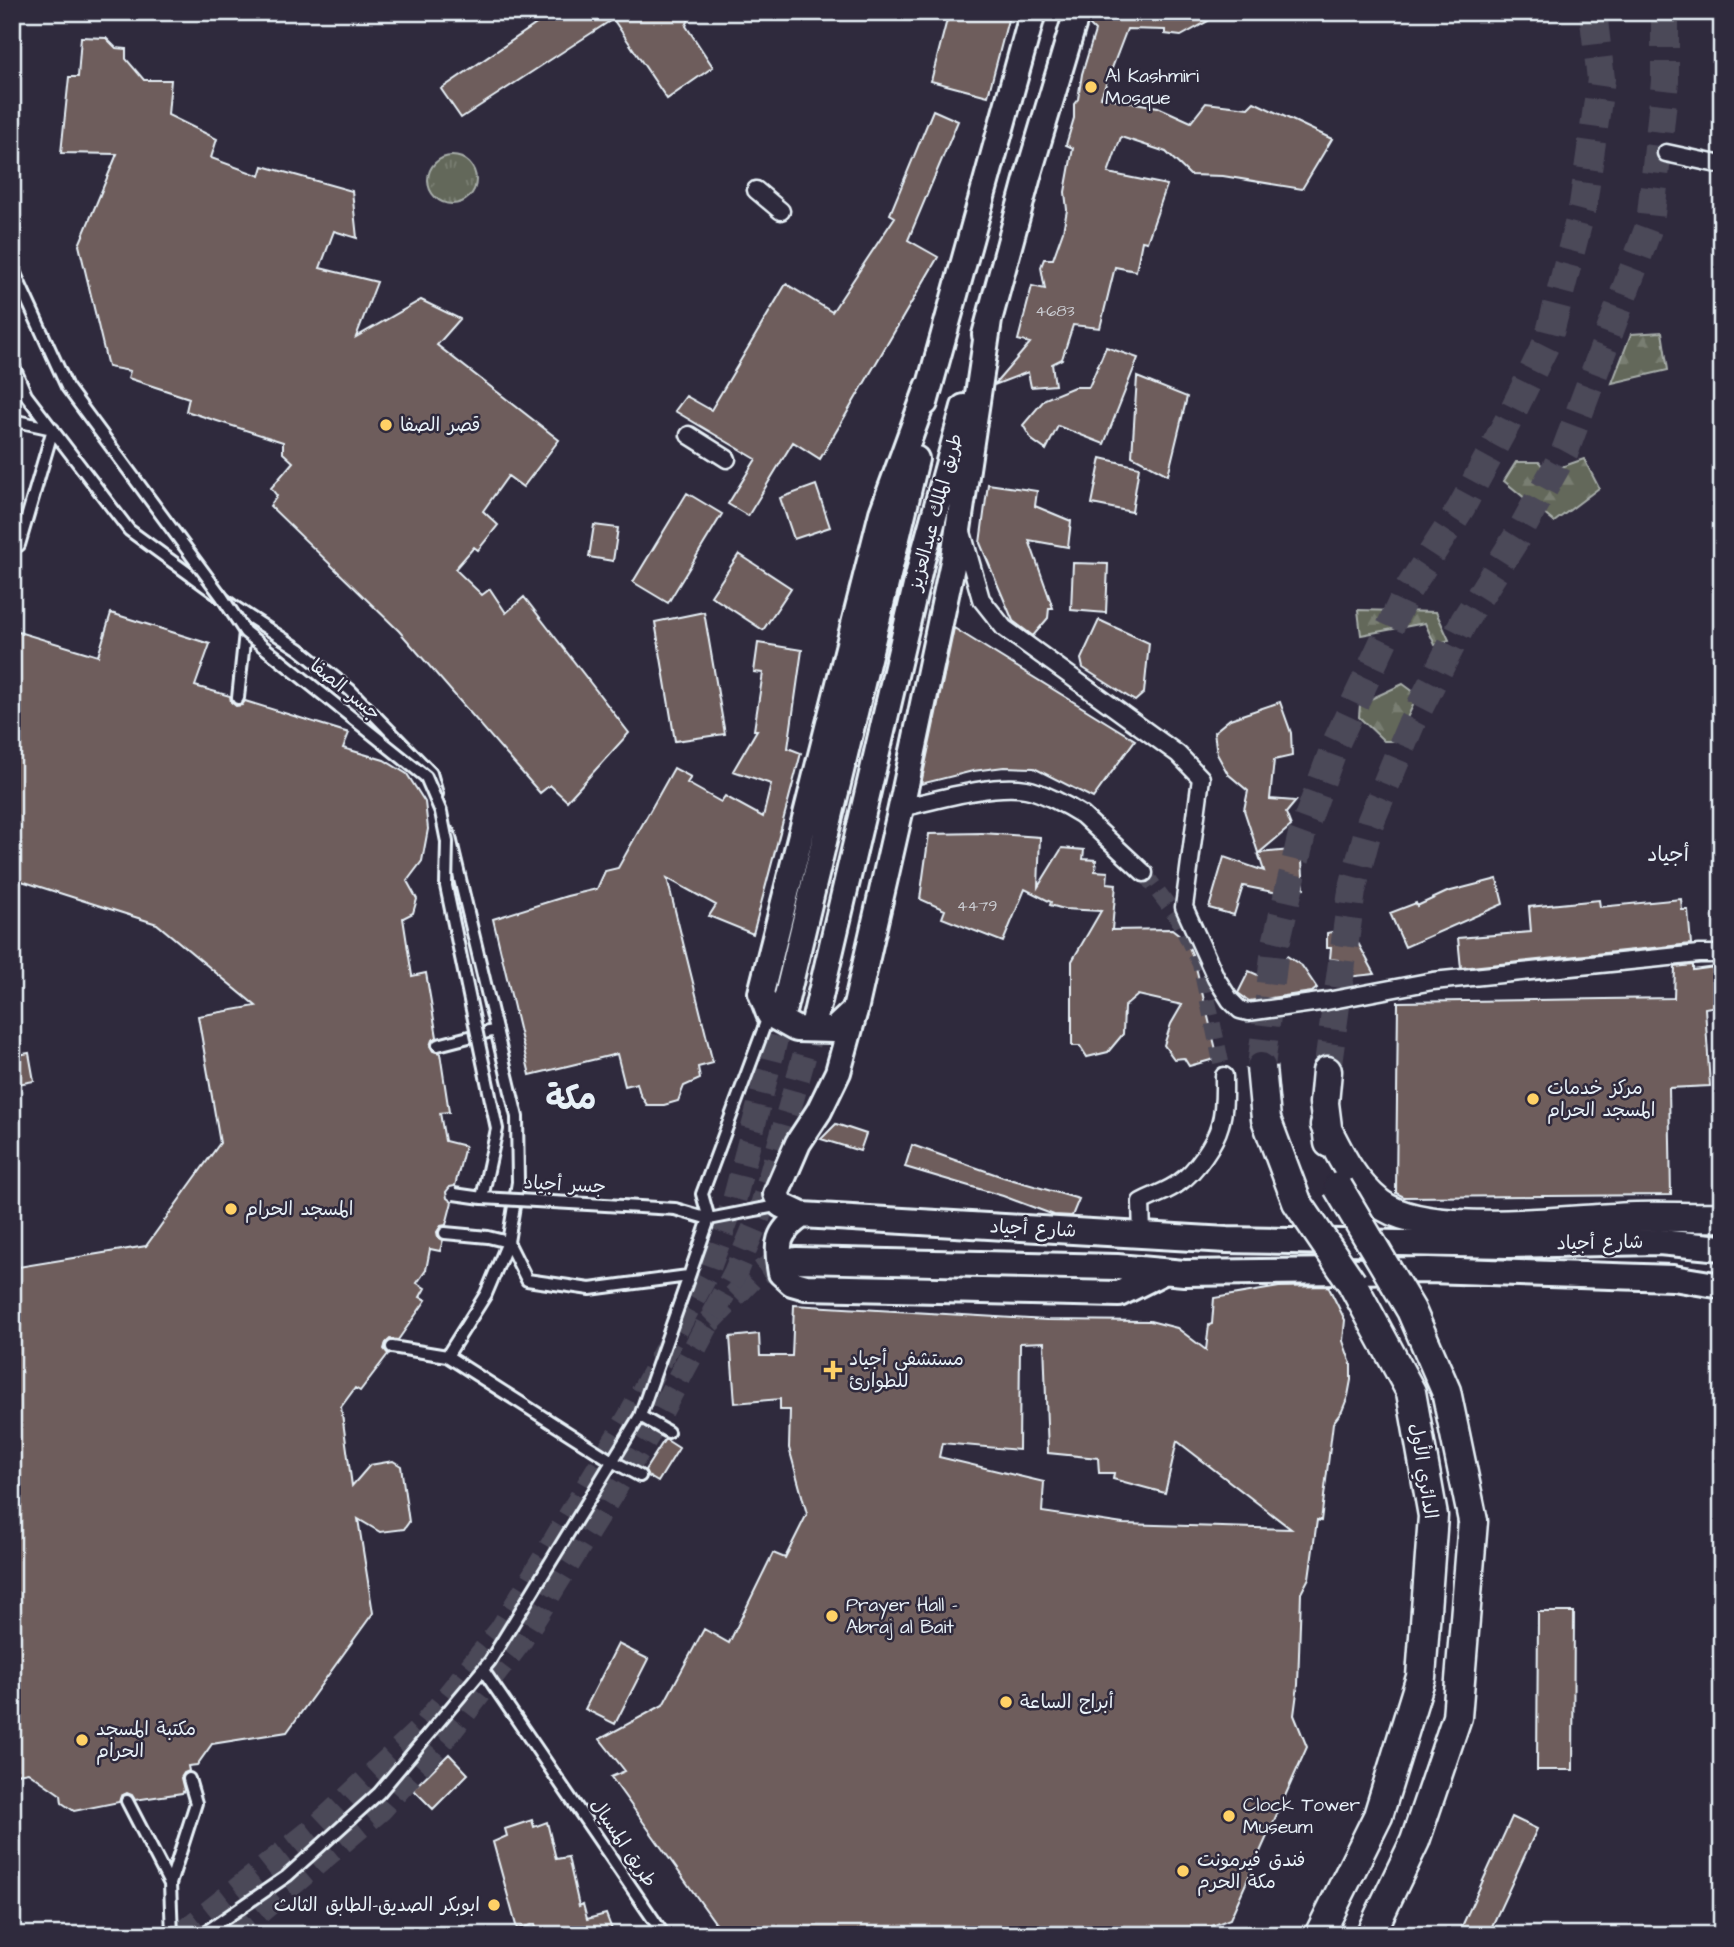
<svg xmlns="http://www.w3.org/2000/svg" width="1734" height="1947" viewBox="0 0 1734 1947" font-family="'Architects Daughter','Playpen Sans Arabic',sans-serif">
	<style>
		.grass { fill: url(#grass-tufts); stroke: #a6aca9; stroke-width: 2 }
		.forest { fill: url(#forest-firs); stroke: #a6aca9; stroke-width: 2 }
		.building { fill: #6e5d5b; stroke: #e8f1f8; stroke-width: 2; fill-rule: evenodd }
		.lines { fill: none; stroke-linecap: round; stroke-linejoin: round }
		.minor-tunnel { stroke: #4b4859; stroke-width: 16; stroke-dasharray: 16 8; stroke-linecap: butt }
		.primary-tunnel { stroke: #4b4859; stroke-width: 24; stroke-dasharray: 24 12; stroke-linecap: butt }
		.trunk-tunnel { stroke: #4b4859; stroke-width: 24; stroke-dasharray: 24 12; stroke-linecap: butt }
		.motorway-tunnel { stroke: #4b4859; stroke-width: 28; stroke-dasharray: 28 14; stroke-linecap: butt }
		.pedestrian-casing { stroke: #e8f1f8; stroke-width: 16 }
		.minor-casing { stroke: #e8f1f8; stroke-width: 21 }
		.primary-casing { stroke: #e8f1f8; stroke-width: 30 }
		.trunk-casing { stroke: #e8f1f8; stroke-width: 30 }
		.motorway-casing { stroke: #e8f1f8; stroke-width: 33 }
		.pedestrian { stroke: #2f2a3d; stroke-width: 10 }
		.minor { stroke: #2f2a3d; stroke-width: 16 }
		.primary { stroke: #2f2a3d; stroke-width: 24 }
		.trunk { stroke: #2f2a3d; stroke-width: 24 }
		.motorway { stroke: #2f2a3d; stroke-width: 28 }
		.pedestrian-bridge-casing { stroke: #e8f1f8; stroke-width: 16; stroke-linecap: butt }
		.motorway-bridge-casing { stroke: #e8f1f8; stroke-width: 33; stroke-linecap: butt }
		.pedestrian-bridge { stroke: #2f2a3d; stroke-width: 10 }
		.motorway-bridge { stroke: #2f2a3d; stroke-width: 28 }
		.poi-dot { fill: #ffd166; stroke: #2f2a3d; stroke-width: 2.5 }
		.labels { text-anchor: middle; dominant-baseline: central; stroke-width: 5; stroke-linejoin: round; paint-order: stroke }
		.number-label { font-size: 16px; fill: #caccd1 }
		.poi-label { font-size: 19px; fill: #e8f1f8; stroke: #2f2a3d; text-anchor: start }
		.street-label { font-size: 19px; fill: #e8f1f8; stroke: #2f2a3d }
		.neighbourhood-label { font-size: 21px; fill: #e8f1f8; stroke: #2f2a3d }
		.town-label { font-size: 33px; font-weight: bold; fill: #e8f1f8; stroke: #2f2a3d }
	</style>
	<defs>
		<pattern id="grass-tufts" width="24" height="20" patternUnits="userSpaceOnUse" patternTransform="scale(1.75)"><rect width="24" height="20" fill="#63685a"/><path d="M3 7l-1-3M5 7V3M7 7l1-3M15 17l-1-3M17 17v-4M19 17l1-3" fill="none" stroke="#797e72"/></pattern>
		<pattern id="forest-firs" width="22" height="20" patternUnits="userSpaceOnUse" patternTransform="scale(1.75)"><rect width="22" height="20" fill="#63685a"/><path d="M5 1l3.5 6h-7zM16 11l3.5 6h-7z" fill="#797e72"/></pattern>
	</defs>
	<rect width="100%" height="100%" fill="#2f2a3d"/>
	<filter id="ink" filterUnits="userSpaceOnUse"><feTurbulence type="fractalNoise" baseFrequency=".0143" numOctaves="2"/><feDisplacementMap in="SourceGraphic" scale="14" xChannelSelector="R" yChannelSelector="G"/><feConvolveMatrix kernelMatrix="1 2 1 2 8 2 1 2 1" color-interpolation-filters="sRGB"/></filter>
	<g filter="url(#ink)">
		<!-- grass -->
		<path class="grass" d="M428 180a24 24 0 1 1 48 0a24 24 0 1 1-48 0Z"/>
		<!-- forest -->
		<path class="forest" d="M1662,332L1668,370L1612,383L1631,334Z
			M1584,459L1599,488L1554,522L1504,481L1516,462H1539L1547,472Z
			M1358,610L1436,612L1449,640L1435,645L1425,623L1361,635Z
			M1403,684L1418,695L1396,741H1384L1359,717L1360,704Z"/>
		<!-- building -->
		<path class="building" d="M554,12H692L686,26L713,67L667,99L613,19L461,118L441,89Z
			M949,12H1010L988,96L931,81Z
			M1092,12H1192L1208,21L1181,36L1165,34V30L1127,29L1101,97L1158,107L1191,122L1206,103L1248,108L1254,102L1332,139L1302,189L1223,176L1190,175L1166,152L1121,137L1108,173L1167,185L1147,242L1142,241L1136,271L1115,267L1100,328L1073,325L1062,359L1052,364L1055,385L1031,387L1028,372L994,385L1030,343L1018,340L1032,286L1045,289L1041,267L1044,259H1053L1063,231L1067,210L1065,192L1073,148L1066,145L1074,118V104L1078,99L1082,74L1095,31L1089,25Z
			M81,37L106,38L116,48L126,49V59L144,80H171L168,115L217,139L211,158L260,176L263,166L352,191L357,238L334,231L320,268L377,282L356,337L421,300L460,319L437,345L559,440L523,487L508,476L483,511L498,525L478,550L474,547L455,569L482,595L490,589L506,613L524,597L629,733L567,801L550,785L540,793L399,631L270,506L277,496L271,488L293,462L283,453V442L186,411L189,398L128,378L130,371L108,367L79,245L117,154L61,153L69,77H78Z
			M933,110L958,121L908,240L938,257L820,459L793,442L748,516L728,504L756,459L675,411L686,396L711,410L786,284L832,312L895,217L890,214Z
			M1106,347L1138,358L1104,444L1058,426L1046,450L1032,440L1023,425L1045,399L1074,387H1089Z
			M1137,377L1187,397L1168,475L1132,456Z
			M1101,458L1139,467L1132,512L1092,504Z
			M988,484L1037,491L1035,506L1071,521L1068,547L1029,540L1053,608H1049L1048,618L1033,636L1013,621L980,543Z
			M816,485L830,527L794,539L780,498Z
			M687,493L722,514L668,603L633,582Z
			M594,525L618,528L613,561L589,557Z
			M739,554L791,588L763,630L711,596Z
			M1073,563L1108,564L1106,613L1071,610Z
			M704,612L725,734L675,741L655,622Z
			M111,613L210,644L195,686L230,696L231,702L236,706L242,705L245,701L349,733L343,748L384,760L407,774L425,802L428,829L422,861L407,881L417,899L413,913L403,918L412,976L426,973L437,1037L432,1040L430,1046L433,1051L440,1053L449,1112L440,1113L445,1141L465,1146L455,1186L450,1187L446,1192L447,1198L452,1202L446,1225L441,1226L437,1232L438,1237L443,1240L440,1251L430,1249L426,1270L417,1283L425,1288L420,1297L426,1300L398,1340L390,1339L386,1343L384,1349L388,1354L360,1391L355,1388L341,1407L352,1486L370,1465L393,1461L401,1466L409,1522L404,1529L380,1532L358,1519L373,1613L287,1732L212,1744L197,1765L188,1766L189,1771L184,1773L181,1778L184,1790L182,1793L135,1800L132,1795L127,1793L121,1796L119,1802L74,1811L62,1803L61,1795L28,1772L12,1775V1268L146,1246L220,1143L198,1016L256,1006L157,924L12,878V630L98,656Z
			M1099,620L1149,643L1144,693L1135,701L1083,668L1081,659Z
			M954,628L1135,740L1093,798L1034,768L1004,767L973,771L921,784Z
			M758,643L802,650L788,748L801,753L753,934L709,916L716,905L667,878L713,1063L698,1067L700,1079L684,1086L678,1101L664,1105H647L640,1094L637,1083L625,1086L617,1054L530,1075L493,919L567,896L597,889L605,871L618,868L674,768L691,777L687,783L721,802L725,796L763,817L771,784L733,771L757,730H754L763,673L754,672Z
			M1280,702L1291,733L1292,756L1274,760L1270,799L1296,801L1286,813L1291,826L1259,853L1301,849L1304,888L1295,889L1293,896L1243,886L1234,915L1209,908L1224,857L1264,871L1244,810L1248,791L1228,774L1217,754L1214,732L1230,719Z
			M982,833L1040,837L1038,887L1062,848L1084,850L1083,859L1096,860L1095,871L1108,872L1107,883L1116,884L1112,930L1172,929L1186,940L1194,959L1218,1058L1189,1066L1184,1058L1174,1059L1164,1045L1171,1024L1182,1005L1138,995L1124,1007L1123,1034L1108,1052L1087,1057L1080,1046H1072V961L1101,911L1064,909L1050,905L1051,902L1025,889L1003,942L942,918L945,910L920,899L929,834Z
			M1497,879L1503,904L1405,947L1390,913L1416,903L1417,906L1447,892Z
			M1681,899L1682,910H1688L1691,944L1461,968L1458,938L1531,932L1529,907L1599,900L1600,907Z
			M1351,928L1354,943H1358L1375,974L1338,978V960L1330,959L1331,948H1327V933Z
			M1287,956L1302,966L1317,988L1312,992L1249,1001L1238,993L1249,971L1271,981Z
			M1693,965V970L1722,966V1005L1705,1008L1710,1086L1669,1088L1671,1195L1404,1197L1396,1193L1398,1002L1674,998L1675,967Z
			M29,1053L34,1081L12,1085V1056Z
			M836,1124L866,1134L860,1151L821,1139Z
			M912,1145L1003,1177L1079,1199L1072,1216L1054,1215L1003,1196L905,1167Z
			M1328,1286L1345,1320L1343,1341L1351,1364V1380L1348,1396L1342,1411L1333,1423L1321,1521L1317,1520L1309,1578L1301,1593L1298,1685L1294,1715L1307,1747L1230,1919L1199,1931L1196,1935H724L611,1777L625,1771L600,1739L663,1705L704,1629L729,1643L773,1553L785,1558L807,1514L789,1448L790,1410H780V1399L735,1403L730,1337L759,1334L760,1356H792L794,1305L1047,1320L1150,1321L1177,1328L1206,1350L1209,1325L1212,1324L1214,1298L1279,1287ZM1044,1342L1048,1453L1098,1458L1099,1473H1114L1113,1479L1165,1493L1177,1441L1291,1529L1123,1524L1042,1512L1044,1482L939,1457L942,1443L1019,1450L1020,1343Z
			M665,1439L679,1448L658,1482L648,1476L645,1470Z
			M1538,1612H1574L1573,1770H1537Z
			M618,1644L648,1659L615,1724L585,1709Z
			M449,1754L468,1774L433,1809L413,1789Z
			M1512,1817L1537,1829L1488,1935H1458Z
			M532,1820L534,1827L547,1822L556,1859L568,1857L579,1906L583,1904L587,1919L606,1914L614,1935H544L543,1931L537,1932L535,1924L517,1929L493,1842L507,1836L505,1829Z"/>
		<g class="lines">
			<!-- minor-tunnel -->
			<path class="minor-tunnel" d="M1144,873L1177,917L1200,964L1224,1076"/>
			<!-- primary-tunnel -->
			<path class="primary-tunnel" d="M709,1322L753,1277L770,1266L796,1260"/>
			<!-- trunk-tunnel -->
			<path class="trunk-tunnel" d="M180,1935L320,1824L423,1727L501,1630L630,1416L707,1273L734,1201L784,1008
				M232,1935L381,1809L452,1729L521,1640L653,1427L735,1273L759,1216L815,1018"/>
			<!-- motorway-tunnel -->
			<path class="motorway-tunnel" d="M1261,1067L1275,948L1302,834L1335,745L1406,593L1461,508L1508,421L1548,340L1583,205L1601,79L1593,12
				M1327,1071L1352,891L1370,823L1411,724L1464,621L1520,532L1565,451L1650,224L1665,81V12"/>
			<!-- pedestrian casing -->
			<g class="pedestrian-casing">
				<path id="pedestrian" d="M12,362L26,395L129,530L233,606L299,649L350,690L431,773L437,794
					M12,420L53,429L19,545
					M238,698L245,632
					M438,1045L496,1030
					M675,1209L709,1219L781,1205
					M445,1233L488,1237L508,1242L527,1280L590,1289L688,1276
					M392,1347L447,1356L612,1461L640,1476
					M447,1356L486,1294L508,1242L518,1182L517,1117L449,833
					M640,1416L668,1432
					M483,1670L664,1935
					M127,1801L170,1884L172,1935
					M170,1884L196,1803L189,1779
					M201,1935L287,1876L379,1793L490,1661L640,1416L709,1219L702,1194L769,1014"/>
			</g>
			<!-- minor casing -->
			<g class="minor-casing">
				<path id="minor" d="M1666,153L1722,165
					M756,190L781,211
					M689,435L727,459
					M962,532L981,599L1004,628L1178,754L1201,778L1184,907L1216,978L1230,1000L1240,1010L1248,1012L1327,1001L1433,981L1699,954H1722
					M901,808C936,800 992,783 1026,789C1042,792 1068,806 1082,815L1144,873
					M1142,1235L1141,1202C1154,1195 1169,1191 1180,1182C1196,1171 1215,1143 1220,1125C1225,1109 1224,1092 1224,1076"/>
			</g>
			<!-- primary casing -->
			<g class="primary-casing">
				<path id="primary" d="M802,1215L781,1205L776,1194L798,1143L819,1111L838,1072L855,1010
					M796,1260L1117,1267L1184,1273L1428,1270L1673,1278L1722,1286
					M1161,1273L1119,1294L806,1287L792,1283L781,1273C776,1243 777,1232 802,1215L1227,1240L1509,1245L1659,1242L1722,1248"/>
			</g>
			<!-- trunk casing -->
			<g class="trunk-casing">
				<path id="trunk" d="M985,335L1028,176L1077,12
					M928,387L882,513L761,993L769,1014L796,1029L834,1030L855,1010L901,808L954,557L989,320
					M925,403L1033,12
					M784,1008L916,459
					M815,1018L922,560L964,407"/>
			</g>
			<!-- motorway casing -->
			<g class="motorway-casing">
				<path id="motorway" d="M1327,1071L1324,1103L1329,1143
					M1325,1125C1340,1155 1352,1181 1379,1203C1427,1241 1575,1218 1636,1217C1665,1216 1693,1218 1722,1217
					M1319,1935L1378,1816L1421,1677L1433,1516L1411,1392L1352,1283
					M1370,1935L1415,1841L1457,1717L1473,1521"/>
			</g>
			<!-- pedestrian -->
			<use href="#pedestrian" class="pedestrian"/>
			<!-- minor -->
			<use href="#minor" class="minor"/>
			<!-- primary -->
			<use href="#primary" class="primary"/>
			<!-- trunk -->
			<use href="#trunk" class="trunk"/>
			<!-- motorway -->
			<use href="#motorway" class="motorway"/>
			<!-- pedestrian-bridge casing -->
			<g class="pedestrian-bridge-casing">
				<path id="pedestrian-bridge" d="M12,267L67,387L222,597L245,632L426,777L441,812L447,842L446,886L497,1129L482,1198
					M454,1194L482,1198L675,1209"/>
			</g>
			<!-- motorway-bridge casing -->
			<g class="motorway-bridge-casing">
				<path id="motorway-bridge" d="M1261,1067L1266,1119L1297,1202L1352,1283
					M1338,1187L1411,1310L1446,1391L1473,1521"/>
			</g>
			<!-- pedestrian-bridge -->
			<use href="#pedestrian-bridge" class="pedestrian-bridge"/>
			<!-- motorway-bridge -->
			<use href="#motorway-bridge" class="motorway-bridge"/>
		</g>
	</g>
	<!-- markers -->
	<g class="poi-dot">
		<circle cx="1091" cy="87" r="7"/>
		<circle cx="386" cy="425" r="7"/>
		<circle cx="1533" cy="1099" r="7"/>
		<circle cx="231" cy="1209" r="7"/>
		<path d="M829.5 1359.5h7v7h7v7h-7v7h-7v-7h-7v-7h7z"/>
		<circle cx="832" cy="1616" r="7"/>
		<circle cx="1006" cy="1702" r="7"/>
		<circle cx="82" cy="1740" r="7"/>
		<circle cx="1229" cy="1816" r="7"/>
		<circle cx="1183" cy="1871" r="7"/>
		<circle cx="494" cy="1905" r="7"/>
	</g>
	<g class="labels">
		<!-- number labels -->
		<g class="number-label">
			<text x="1055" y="311">4683</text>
			<text x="977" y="906">4479</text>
		</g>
		<!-- poi labels -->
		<g class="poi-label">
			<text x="1105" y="76">Al Kashmiri<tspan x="1105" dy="22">Mosque</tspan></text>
			<text x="400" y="425">قصر الصفا</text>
			<text x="1547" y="1088">مركز خدمات<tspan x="1547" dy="22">المسجد الحرام</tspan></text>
			<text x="245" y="1209">المسجد الحرام</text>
			<text x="849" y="1359">مستشفى أجياد<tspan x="849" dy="22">للطوارئ</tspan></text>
			<text x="846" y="1605">Prayer Hall -<tspan x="846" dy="22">Abraj al Bait</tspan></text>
			<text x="1020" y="1702">أبراج الساعة</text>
			<text x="96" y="1729">مكتبة المسجد<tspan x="96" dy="22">الحرام</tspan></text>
			<text x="1243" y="1805">Clock Tower<tspan x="1243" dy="22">Museum</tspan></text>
			<text x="1197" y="1860">فندق فيرمونت<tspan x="1197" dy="22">مكة الحرم</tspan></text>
			<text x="480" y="1905" text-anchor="end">ابوبكر الصديق-الطابق الثالث</text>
		</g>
		<!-- street labels -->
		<g class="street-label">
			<text transform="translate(936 512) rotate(-75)">طريق الملك عبدالعزيز</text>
			<text transform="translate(345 690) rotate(39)">جسر الصفا</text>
			<text transform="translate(565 1185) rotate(3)">جسر أجياد</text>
			<text transform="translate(1033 1229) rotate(3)">شارع أجياد</text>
			<text transform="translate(1600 1243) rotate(-1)">شارع أجياد</text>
			<text transform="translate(1423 1471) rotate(81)">الدائري الأول</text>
			<text transform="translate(623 1843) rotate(56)">طريق المسيال</text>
		</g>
		<!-- neighbourhood labels -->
		<g class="neighbourhood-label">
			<text x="1668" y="854">أجياد</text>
		</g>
		<!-- town labels -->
		<g class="town-label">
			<text x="571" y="1099">مكة</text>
		</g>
	</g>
	<!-- margin -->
	<rect width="1734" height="1947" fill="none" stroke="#2f2a3d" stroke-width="42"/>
	<rect x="21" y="21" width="1692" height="1905" fill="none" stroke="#e8f1f8" stroke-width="2.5" filter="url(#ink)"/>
</svg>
